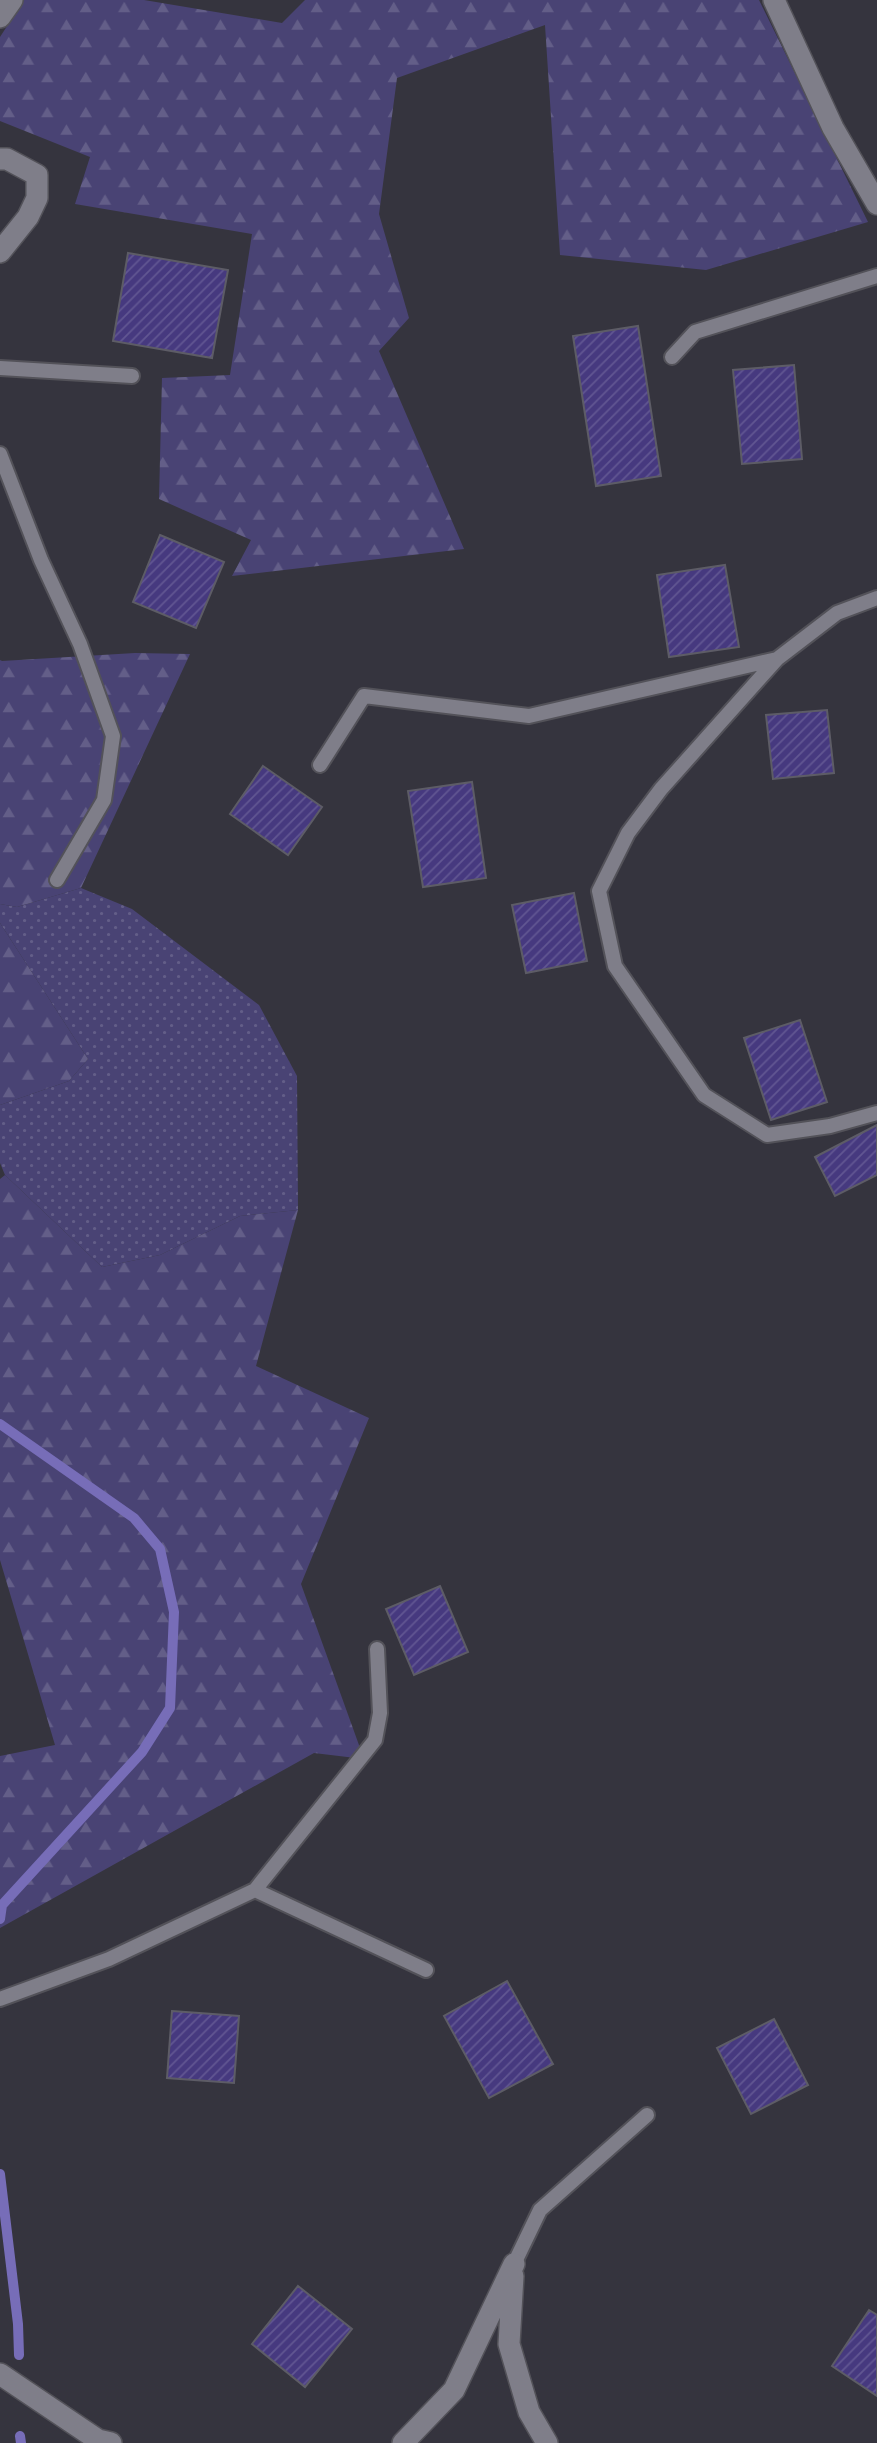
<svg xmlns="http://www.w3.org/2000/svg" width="877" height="2443" viewBox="0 0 877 2443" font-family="Helvetica,sans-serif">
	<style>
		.green { fill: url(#green-dots) }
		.forest { fill: url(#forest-firs) }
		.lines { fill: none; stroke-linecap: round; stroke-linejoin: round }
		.stream { stroke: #776db8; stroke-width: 10 }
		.building { fill: url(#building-hatch); stroke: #5d5c66; stroke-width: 2 }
		.lane-casing { stroke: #535259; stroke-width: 18 }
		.street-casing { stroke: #535259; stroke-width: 24 }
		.lane { stroke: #7f7e89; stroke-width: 14 }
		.street { stroke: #7f7e89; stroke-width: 21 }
	</style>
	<defs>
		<pattern id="green-dots" width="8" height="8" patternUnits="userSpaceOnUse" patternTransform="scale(1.75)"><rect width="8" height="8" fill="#494374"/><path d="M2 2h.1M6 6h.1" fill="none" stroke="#635e88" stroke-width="1.8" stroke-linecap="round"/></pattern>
		<pattern id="forest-firs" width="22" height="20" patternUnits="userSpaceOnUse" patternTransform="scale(1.75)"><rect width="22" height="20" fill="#494374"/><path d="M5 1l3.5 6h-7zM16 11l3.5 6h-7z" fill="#635e88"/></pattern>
		<pattern id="building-hatch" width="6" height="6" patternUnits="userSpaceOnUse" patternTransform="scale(1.75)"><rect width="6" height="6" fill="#46397f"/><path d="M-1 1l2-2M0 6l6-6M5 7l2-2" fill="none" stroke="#615692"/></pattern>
	</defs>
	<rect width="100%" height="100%" fill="#35343e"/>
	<!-- green -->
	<path class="green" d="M81,888L132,909L259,1005L297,1076L298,1210L240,1216L160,1255L102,1267L5,1175L0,1163V1105L69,1081L88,1059L0,923V904L17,907Z"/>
	<!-- forest -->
	<path class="forest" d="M24,0H144L282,23L305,0H759L868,222L706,270L560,255L545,25L397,78L379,214L409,318L379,351L464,549L232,576L251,540L159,499L162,378L230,375L252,234L75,204L90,157L0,121V37Z
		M135,653L190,654L81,888L17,907L0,904V660L2,661Z
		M0,923L88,1059L69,1081L0,1105Z
		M5,1175L102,1267L160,1255L240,1216L298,1210L256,1366L369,1418L301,1584L364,1759L314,1753L0,1928V1756L55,1745L0,1560V1179Z"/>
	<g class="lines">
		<!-- stream -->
		<path class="stream" d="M0,1424L134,1518L160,1549L174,1612L170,1708L142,1752L2,1905L0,1919
			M0,2174L18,2324L19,2355
			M20,2436L21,2443"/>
	</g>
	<!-- building -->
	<path class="building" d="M128,253L228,270L212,358L113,341Z
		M638,326L661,476L596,486L573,336Z
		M794,365L802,459L742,464L733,370Z
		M160,535L224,562L196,628L133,602Z
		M725,565L739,647L669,657L657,575Z
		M827,710L834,773L773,779L766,715Z
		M263,766L322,807L288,855L230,814Z
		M472,782L486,878L423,887L408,791Z
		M574,893L587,961L526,973L512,905Z
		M800,1020L827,1102L771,1120L744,1038Z
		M877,1125V1175L835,1196L815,1157Z
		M440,1586L468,1652L414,1675L386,1609Z
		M507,1981L553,2064L489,2098L444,2016Z
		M172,2011L239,2016L234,2083L167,2078Z
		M774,2019L808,2085L751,2114L717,2048Z
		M298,2286L352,2329L305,2387L252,2344Z
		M869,2310L877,2315V2396L832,2366Z"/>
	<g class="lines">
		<!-- lane casing -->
		<g class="lane-casing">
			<path id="lane" d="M672,357L695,332L877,276
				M0,368L132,376
				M0,454L41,560L80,644L113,736L104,800L57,880
				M877,598L837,613L777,659L661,789L628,833L599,891L615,966L704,1095L767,1135L830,1126L877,1113
				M320,765L364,696L529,716L777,659
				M255,1890L426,1970
				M0,1999L109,1959L255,1890L375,1740L380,1713L377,1649
				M514,2264L540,2210L647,2115"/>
		</g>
		<!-- street casing -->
		<g class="street-casing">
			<path id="street" d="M774,0L833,128L877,204
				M0,17L12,0
				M0,159H7L37,175V198L28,217L0,252
				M513,2276L509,2344L529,2412L547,2443
				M0,2374L98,2440L111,2443
				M403,2443L454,2390L514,2264"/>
		</g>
		<!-- lane -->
		<use href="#lane" class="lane"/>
		<!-- street -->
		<use href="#street" class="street"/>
	</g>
</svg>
